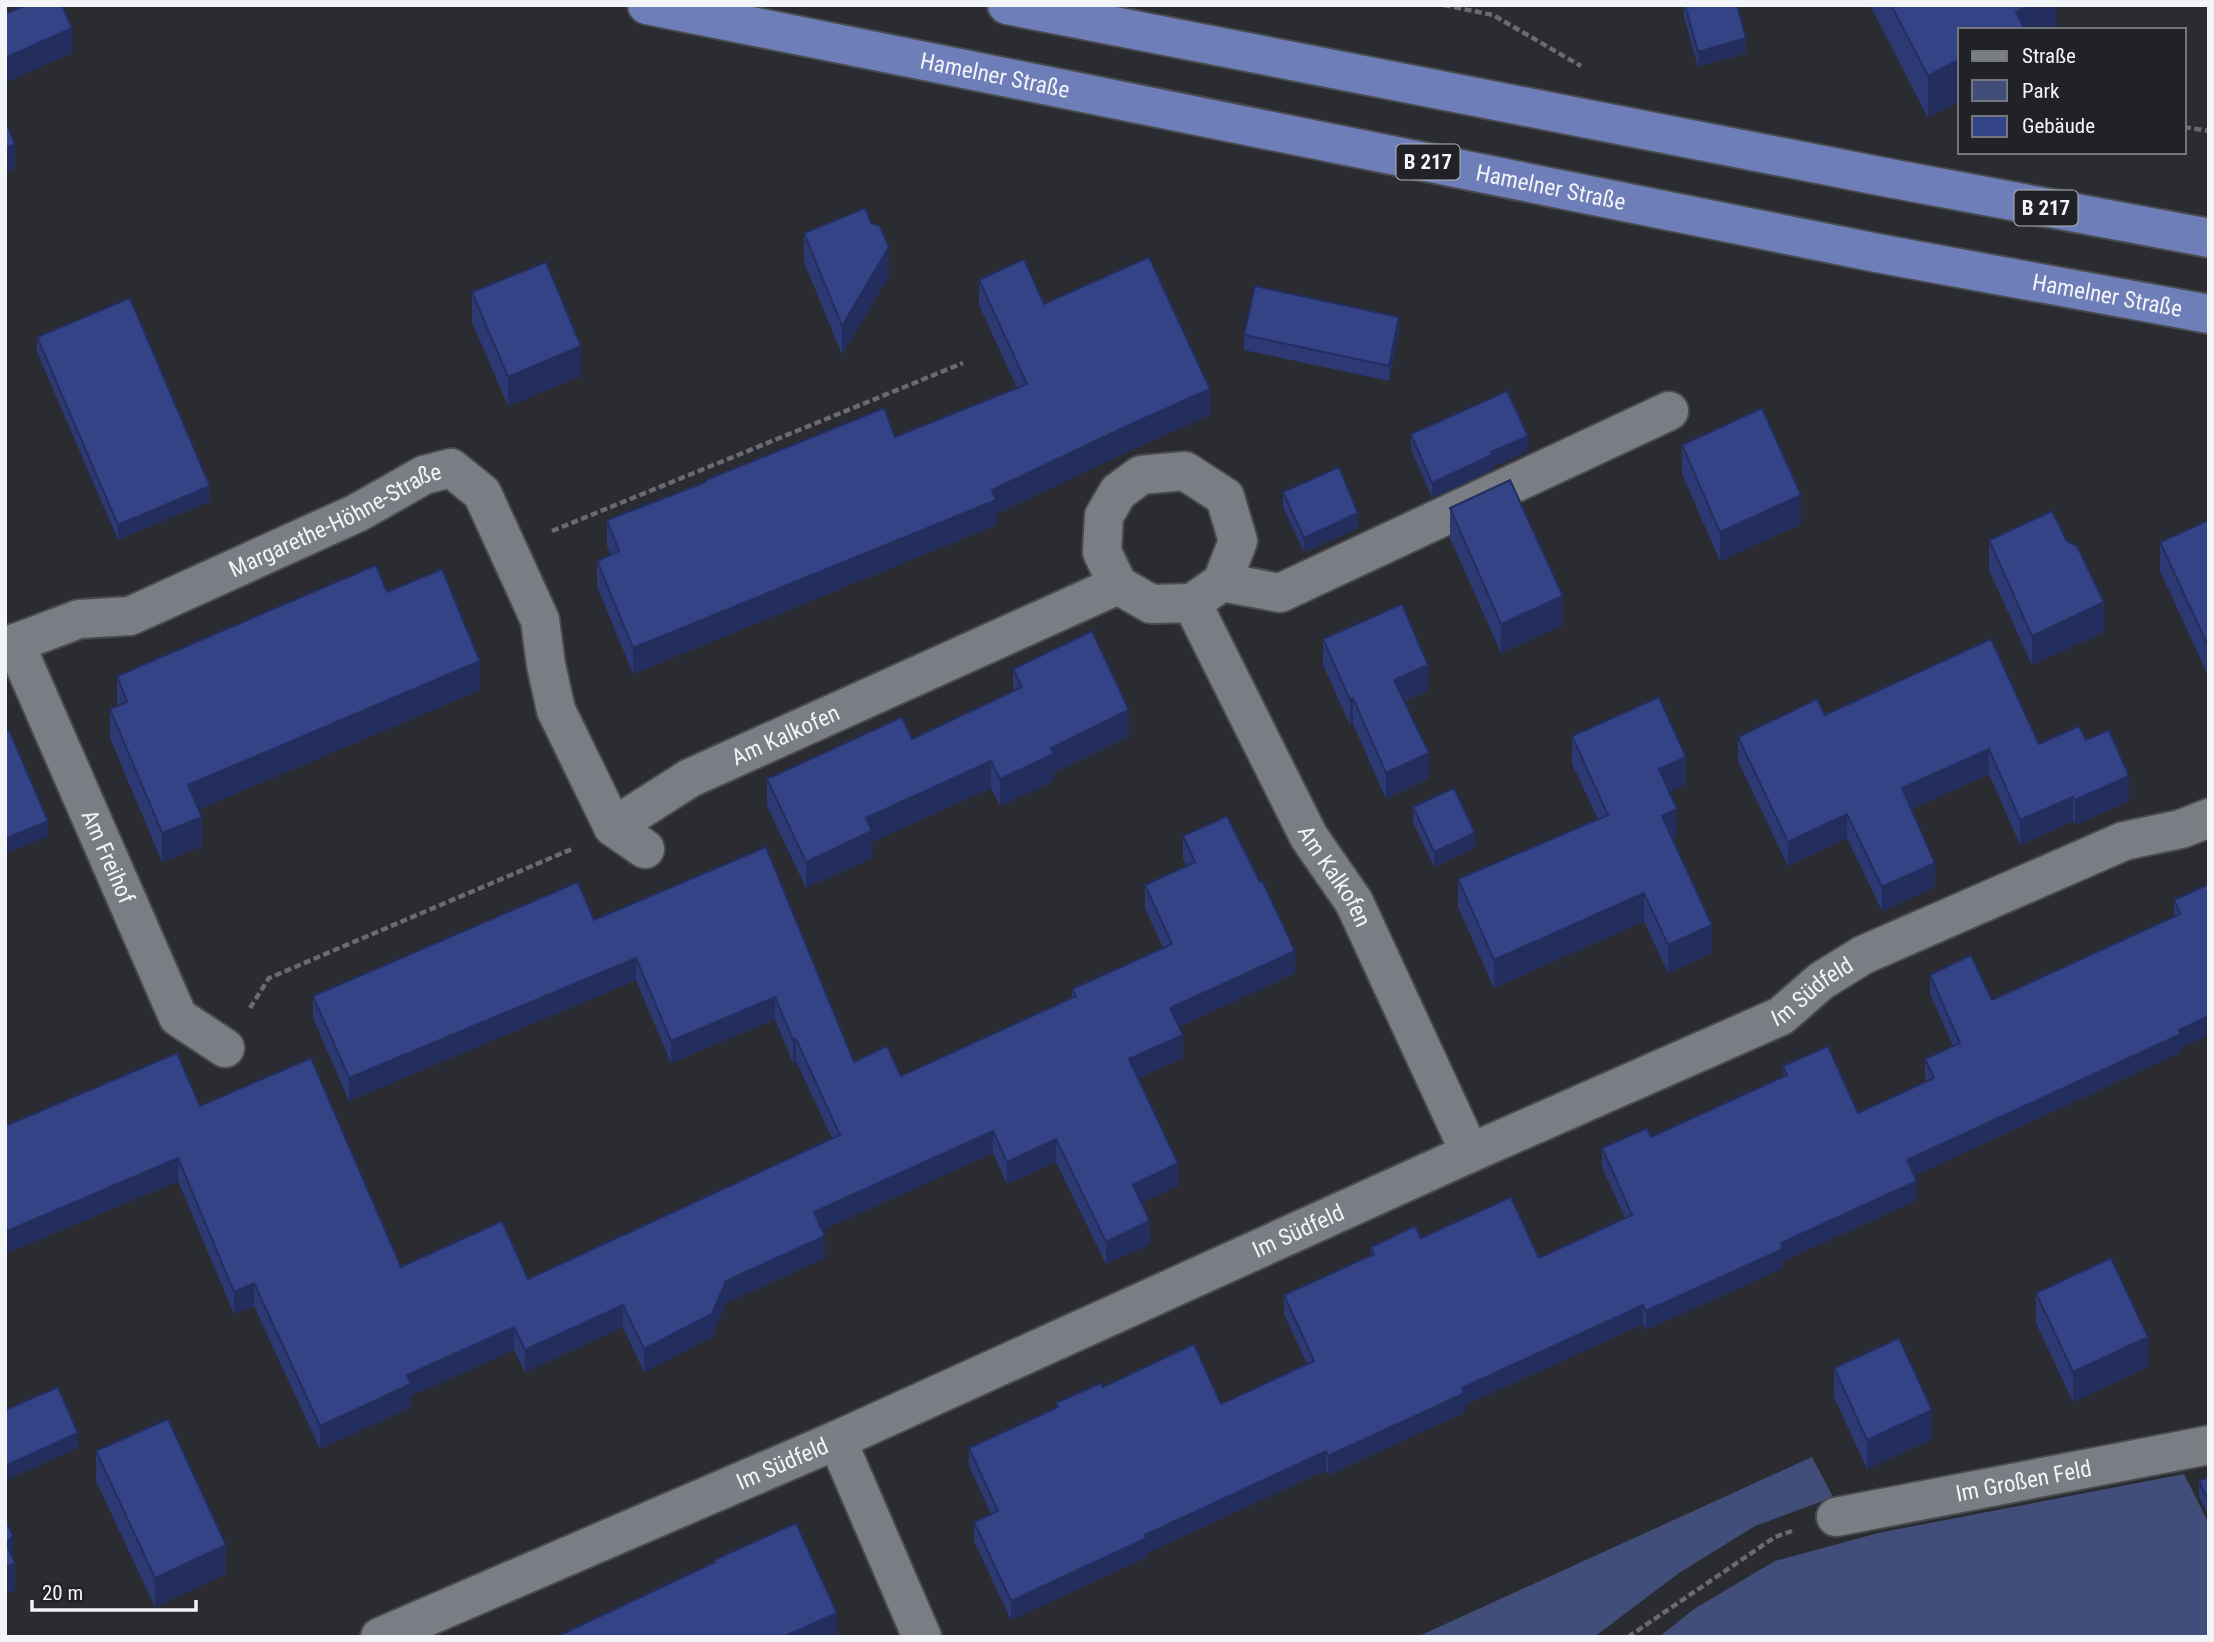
<svg xmlns="http://www.w3.org/2000/svg" width="2214" height="1642" viewBox="0 0 2214 1642" font-family="'Roboto Condensed',sans-serif">
	<style>
		.green { fill: #424e7a }
		.lines { fill: none; stroke-linecap: round; stroke-linejoin: round }
		.minor-casing { stroke: #494b4f; stroke-width: 42 }
		.highway-casing { stroke: #494b4f; stroke-width: 42 }
		.path { stroke: #696b70; stroke-width: 4.5; stroke-dasharray: 7 3.5; stroke-linecap: butt }
		.minor { stroke: #7b7d84; stroke-width: 38 }
		.highway { stroke: #6e7eb9; stroke-width: 38 }
		.wall { fill: #2d3973 }
		.shaded-wall { fill: #242e5e }
		.building { fill: #344286; stroke: #242e5e; stroke-width: 2 }
		.labels { text-anchor: middle; dominant-baseline: central; stroke-width: 5; stroke-linejoin: round; paint-order: stroke }
		.shield { fill: #202228; stroke: #b4b5ba; stroke-width: 2 }
		.shield-label { font-size: 21px; font-weight: bold; fill: #f3f4f8 }
		.street-label { font-size: 23px; fill: #f3f4f8; stroke: #202228 }
	</style>
	<rect width="100%" height="100%" fill="#2a2c32"/>
	<!-- green -->
	<path class="green" d="M1812,1457L1833,1497L1755,1526L1679,1573L1594,1637H1417Z
		M2184,1474L2209,1524V1637H1659L1694,1609L1775,1561L1878,1533Z"/>
	<g class="lines">
		<!-- minor casing -->
		<g class="minor-casing">
			<g id="minor">
				<path d="M1222,582L1280,593L1669,411"/>
				<path id="s1" d="M1192,603L1222,582L1238,541L1225,497L1185,471L1141,475L1118,492L1104,516L1102,552L1118,585L1151,604L1192,603L1309,837L1354,902L1470,1153"/>
				<path id="s2" d="M15,643L178,1017L225,1048"/>
				<path id="s3" d="M5,647L79,619L130,616L357,513L424,475L451,468L482,493L540,620L546,665L556,710L613,827L645,849"/>
				<path id="s4" d="M613,827L690,778L1118,585"/>
				<path d="M837,1440L922,1637"/>
				<path id="s5" d="M1836,1517L2209,1445"/>
				<path id="s6" d="M380,1637L837,1440L1470,1153L1781,1016L1821,981L1863,955L2124,841L2181,829L2209,818"/>
			</g>
		</g>
		<!-- highway casing -->
		<g class="highway-casing">
			<g id="highway">
				<path id="s7" d="M647,5L1877,253L2209,314"/>
				<path d="M1007,5L1884,177L2209,238"/>
			</g>
		</g>
		<!-- path -->
		<path class="path" d="M1444,5L1493,15L1581,66
			M2184,127L2209,131
			M552,531L963,363
			M250,1008L269,978L572,849
			M1628,1637L1775,1537L1792,1531"/>
		<!-- minor -->
		<use href="#minor" class="minor"/>
		<!-- highway -->
		<use href="#highway" class="highway"/>
	</g>
	<!-- wall -->
	<path class="wall" d="M1684,5H1737L1746,53L1698,67L1684,17Z
		M1870,5H2056V30H1960L1928,118Z
		M804,233L889,276L842,355L804,262Z
		M979,280L1044,304L1210,415L1127,452L996,514V525L633,674L597,586V561L611,555L607,546V520L895,437L1017,388L979,305Z
		M472,292L581,376L508,406L472,322Z
		M1399,332L1389,381L1244,350V335Z
		M37,337L210,501L118,540L37,352Z
		M1411,434L1528,451L1492,467V470L1432,498L1411,449Z
		M1682,445L1801,524L1720,561L1682,474Z
		M1283,492L1358,528L1304,552L1283,507Z
		M1450,508L1563,625L1501,653L1450,538Z
		M2209,520L2208,675L2160,571V542Z
		M1989,540L2104,632L2032,665L1989,570Z
		M387,592L480,690L199,809L202,846L162,862L110,738V709L117,706V676Z
		M1323,639L1428,690L1405,701L1429,778L1386,799L1353,724L1350,725L1323,665Z
		M1013,669L1129,736L1054,773V781L1000,806L991,788L872,842V858L806,888L767,806V779L912,739L1013,692Z
		M1825,715L2039,744L2086,740L2129,801L2075,825L2073,821L2020,845L1989,774L1912,809L1935,887L1882,911L1847,838L1788,866L1738,761V737Z
		M1572,736L1686,784L1669,792L1677,837L1672,839L1712,953L1668,973L1644,921L1494,988L1458,907V879L1598,819L1572,764Z
		M1413,807L1475,848L1434,867L1413,822Z
		M1183,836L1295,973L1179,1027L1183,1058L1138,1078L1178,1186L1142,1203L1150,1244L1106,1264L1056,1162L1007,1184L993,1153L822,1230L825,1258L726,1303L712,1337L644,1372L623,1327L525,1372L514,1350L411,1396V1407L320,1449L254,1306L234,1314L178,1181L5,1254L200,1106L401,1267L528,1279L832,1138L796,1061L793,1063L775,1019L671,1063L636,980L349,1101L313,1018V996L594,920L766,847L854,1062L901,1076L1072,997V989L1163,948L1145,908V885L1186,866L1183,859Z
		M2209,884V1035L2181,1047V1052L1914,1176L1917,1200L1783,1261V1268L1646,1330L1643,1324L1465,1405V1412L1328,1475L1326,1470L1147,1553V1557L1011,1620L974,1541V1522L991,1514L969,1466V1448L1056,1407V1403L1103,1387L1221,1404L1307,1364L1284,1314V1295L1371,1255V1247L1421,1238L1539,1258L1625,1218L1602,1167V1148L1651,1137L1783,1077V1066L1858,1113L1927,1081L1925,1078V1059L1953,1046L1930,994V975L1992,1000L2174,916V900Z
		M2036,1293L2148,1367L2073,1402L2036,1323Z
		M1834,1368L1932,1439L1867,1469L1834,1397Z
		M96,1451L226,1574L155,1607L96,1481Z
		M2209,1476V1517L2199,1496V1481Z"/>
	<!-- shaded-wall -->
	<path class="shaded-wall" d="M2030,5H2056V30H2016V12Z
		M72,28V53L5,83V58Z
		M1746,38V53L1698,67V52Z
		M1960,59V102L1928,118V76Z
		M15,144V169L5,173V148Z
		M889,247V276L842,355V326Z
		M1399,317V332L1389,381V366Z
		M581,346V376L508,406V377Z
		M1210,389V415L1127,452L996,514V525L633,674V648L992,490L1127,426Z
		M1528,436V451L1492,467V470L1432,498V483L1491,452Z
		M210,486V501L118,540V525Z
		M1801,495V524L1720,561V532Z
		M1358,513V528L1304,552V538Z
		M1563,596V625L1501,653V624Z
		M2104,602V632L2032,665V636Z
		M2209,645V675H2208V646Z
		M480,661V690L188,814V785Z
		M1428,665V690L1394,705V680Z
		M1353,698V724L1350,725V700Z
		M1129,710V736L1054,773V781L1000,806V779L1051,748Z
		M1989,749V774L1902,813V788Z
		M1429,753V778L1386,799V773Z
		M1686,757V784L1659,797V769Z
		M991,761V788L872,842V858L806,888V862L866,818Z
		M2129,776V801L2075,825V800Z
		M2073,797V821L2020,845V820Z
		M1677,809V837L1662,844V816Z
		M1847,814V838L1788,866V842Z
		M202,817V846L162,862V833Z
		M48,821V836L5,854V839Z
		M1475,833V848L1434,867V852Z
		M1935,863V887L1882,911V887Z
		M1644,893V921L1494,988V960Z
		M1712,925V953L1668,973V945Z
		M1295,951V973L1170,1031V1008Z
		M636,958V980L349,1101V1078Z
		M775,997V1019L671,1063V1041Z
		M2209,1016V1035L2181,1047V1052L1907,1179V1160Z
		M1183,1035V1058L1129,1082V1059Z
		M796,1039V1061L793,1063V1040Z
		M993,1131V1153L814,1234V1212Z
		M1056,1139V1162L1007,1184V1162Z
		M178,1158V1181L5,1254V1232Z
		M1178,1163V1186L1133,1207V1185Z
		M1917,1181V1200L1783,1261V1268L1646,1330V1311L1781,1243Z
		M1150,1221V1244L1106,1264V1242Z
		M825,1236V1258L726,1303L712,1337L644,1372V1349L726,1281Z
		M254,1283V1306L234,1314V1292Z
		M623,1305V1327L525,1372V1350Z
		M1643,1305V1324L1465,1405V1412L1328,1475V1456L1462,1388Z
		M514,1327V1350L411,1396V1407L320,1449V1426L407,1375Z
		M2148,1337V1367L2073,1402V1372Z
		M1932,1410V1439L1867,1469V1440Z
		M78,1433V1448L5,1481V1466Z
		M1326,1451V1470L1147,1553V1557L1011,1620V1601L1145,1535Z
		M13,1536V1562L15,1563V1590L5,1594L6,1543Z
		M226,1545V1574L155,1607V1578Z
		M837,1613V1635L833,1637H783Z"/>
	<!-- building -->
	<path class="building" d="M27,5H62L72,28L5,58V14Z
		M1685,5H1737L1746,38L1698,52Z
		M1891,5H2030L2016,12L2024,27L2018,30H1960V59L1928,76Z
		M5,120L15,144L5,148Z
		M865,208L871,223L880,226L889,247L842,326L804,233Z
		M1149,257L1210,389L1127,426L992,490L996,500L633,648L597,561L619,551L607,520L706,482V480L884,408L895,437L1027,384L979,280L1024,259L1044,304Z
		M546,262L581,346L508,377L472,292Z
		M1255,286L1399,317L1389,366L1244,335Z
		M130,298L210,486L118,525L37,337Z
		M1507,391L1528,436L1491,452L1492,455L1432,483L1411,434Z
		M1762,408L1801,495L1720,532L1682,445Z
		M1339,467L1358,513L1304,538L1283,492Z
		M1510,480L1563,596L1501,624L1450,508Z
		M2052,511L2067,541L2077,546L2104,602L2032,636L1989,540Z
		M2209,520V645L2208,646L2160,542Z
		M376,565L387,592L442,569L480,661L188,785L202,817L162,833L110,709L127,702L117,676Z
		M1402,604L1428,665L1394,680L1429,753L1386,773L1353,698L1350,700L1323,639Z
		M1092,631L1129,710L1051,748L1054,754L1000,779L991,761L866,818L872,831L806,862L767,779L902,717L912,739L1022,687L1013,669Z
		M1991,639L2039,744L2079,726L2086,740L2109,730L2129,776L2075,800L2073,797L2020,820L1989,749L1902,788L1935,863L1882,887L1847,814L1788,842L1738,737L1817,699L1825,715Z
		M1659,697L1686,757L1659,769L1677,809L1662,816L1712,925L1668,945L1644,893L1494,960L1458,879L1608,815L1572,736Z
		M9,730L48,821L5,839V732Z
		M1454,788L1475,833L1434,852L1413,807Z
		M1227,816L1260,882L1262,880L1295,951L1170,1008L1183,1035L1129,1059L1178,1163L1133,1185L1150,1221L1106,1242L1056,1139L1007,1162L993,1131L814,1212L825,1236L726,1281L712,1314L644,1349L623,1305L525,1350L514,1327L407,1375L411,1384L320,1426L254,1283L234,1292L178,1158L5,1232V1126L177,1053L200,1106L311,1058L401,1267L502,1221L528,1279L840,1135L796,1039L793,1040L775,997L671,1041L636,958L349,1078L313,996L578,882L594,920L766,847L854,1062L887,1046L901,1076L1076,996L1072,989L1172,944L1145,885L1195,862L1183,836Z
		M2209,884V1016L2179,1030L2181,1034L1907,1160L1917,1181L1781,1243L1783,1249L1646,1311L1643,1305L1462,1388L1465,1393L1328,1456L1326,1451L1145,1535L1147,1538L1011,1601L974,1522L998,1511L969,1448L1058,1407L1056,1403L1101,1383L1103,1387L1194,1344L1221,1404L1314,1361L1284,1295L1374,1254L1371,1247L1415,1226L1421,1238L1511,1197L1539,1258L1632,1215L1602,1148L1647,1128L1651,1137L1787,1075L1783,1066L1828,1046L1858,1113L1934,1078L1925,1059L1960,1043L1930,975L1971,955L1992,1000L2180,914L2174,900Z
		M2111,1258L2148,1337L2073,1372L2036,1293Z
		M1899,1338L1932,1410L1867,1440L1834,1368Z
		M58,1387L78,1433L5,1466V1410Z
		M168,1419L226,1545L155,1578L96,1451Z
		M2209,1476V1502L2199,1481Z
		M5,1519L13,1536L6,1543L15,1563L5,1568Z
		M796,1523L837,1613L783,1637H556L715,1562L714,1560Z"/>
	<g class="labels">
		<!-- shield labels -->
		<g class="shield">
			<rect x="1396.5" y="144.5" width="63" height="35" rx="5"/>
			<rect x="2014.5" y="190.5" width="63" height="35" rx="5"/>
		</g>
		<g class="shield-label">
			<text x="1428" y="162">B 217</text>
			<text x="2046" y="208">B 217</text>
		</g>
		<!-- street labels -->
		<g class="street-label">
			<text stroke="none"><textPath href="#s7" startOffset="355">Hamelner Straße</textPath></text>
			<text stroke="none"><textPath href="#s7" startOffset="922">Hamelner Straße</textPath></text>
			<text stroke="none"><textPath href="#s7" startOffset="1489">Hamelner Straße</textPath></text>
			<text stroke="none"><textPath href="#s3" startOffset="357">Margarethe-Höhne-Straße</textPath></text>
			<text stroke="none"><textPath href="#s4" startOffset="196">Am Kalkofen</textPath></text>
			<text stroke="none"><textPath href="#s2" startOffset="233">Am Freihof</textPath></text>
			<text stroke="none"><textPath href="#s1" startOffset="735">Am Kalkofen</textPath></text>
			<text stroke="none"><textPath href="#s6" startOffset="1572">Im Südfeld</textPath></text>
			<text stroke="none"><textPath href="#s6" startOffset="1004">Im Südfeld</textPath></text>
			<text stroke="none"><textPath href="#s6" startOffset="438">Im Südfeld</textPath></text>
			<text stroke="none"><textPath href="#s5" startOffset="191">Im Großen Feld</textPath></text>
		</g>
	</g>
	<!-- border -->
	<rect width="2214" height="1642" fill="none" stroke="#f3f4f8" stroke-width="14"/>
	<!-- legend -->
	<rect x="1958" y="28" width="228" height="126" fill="#202228" stroke="#74767b" stroke-width="2"/>
	<rect x="1972" y="51" width="35" height="10" fill="#7b7d84" stroke="#74767b" stroke-width="2"/>
	<text x="2022" y="63" font-size="21" fill="#f3f4f8">Straße</text>
	<rect x="1972" y="80" width="35" height="21" fill="#424e7a" stroke="#74767b" stroke-width="2"/>
	<text x="2022" y="98" font-size="21" fill="#f3f4f8">Park</text>
	<rect x="1972" y="116" width="35" height="21" fill="#344286" stroke="#74767b" stroke-width="2"/>
	<text x="2022" y="133" font-size="21" fill="#f3f4f8">Gebäude</text>
	<!-- scale -->
	<path d="M32 1600v10h164v-10" fill="none" stroke="#f3f4f8" stroke-width="3.5"/>
	<text x="42" y="1600" font-size="21" fill="#f3f4f8" stroke="#202228" stroke-width="5" paint-order="stroke">20 m</text>
</svg>
